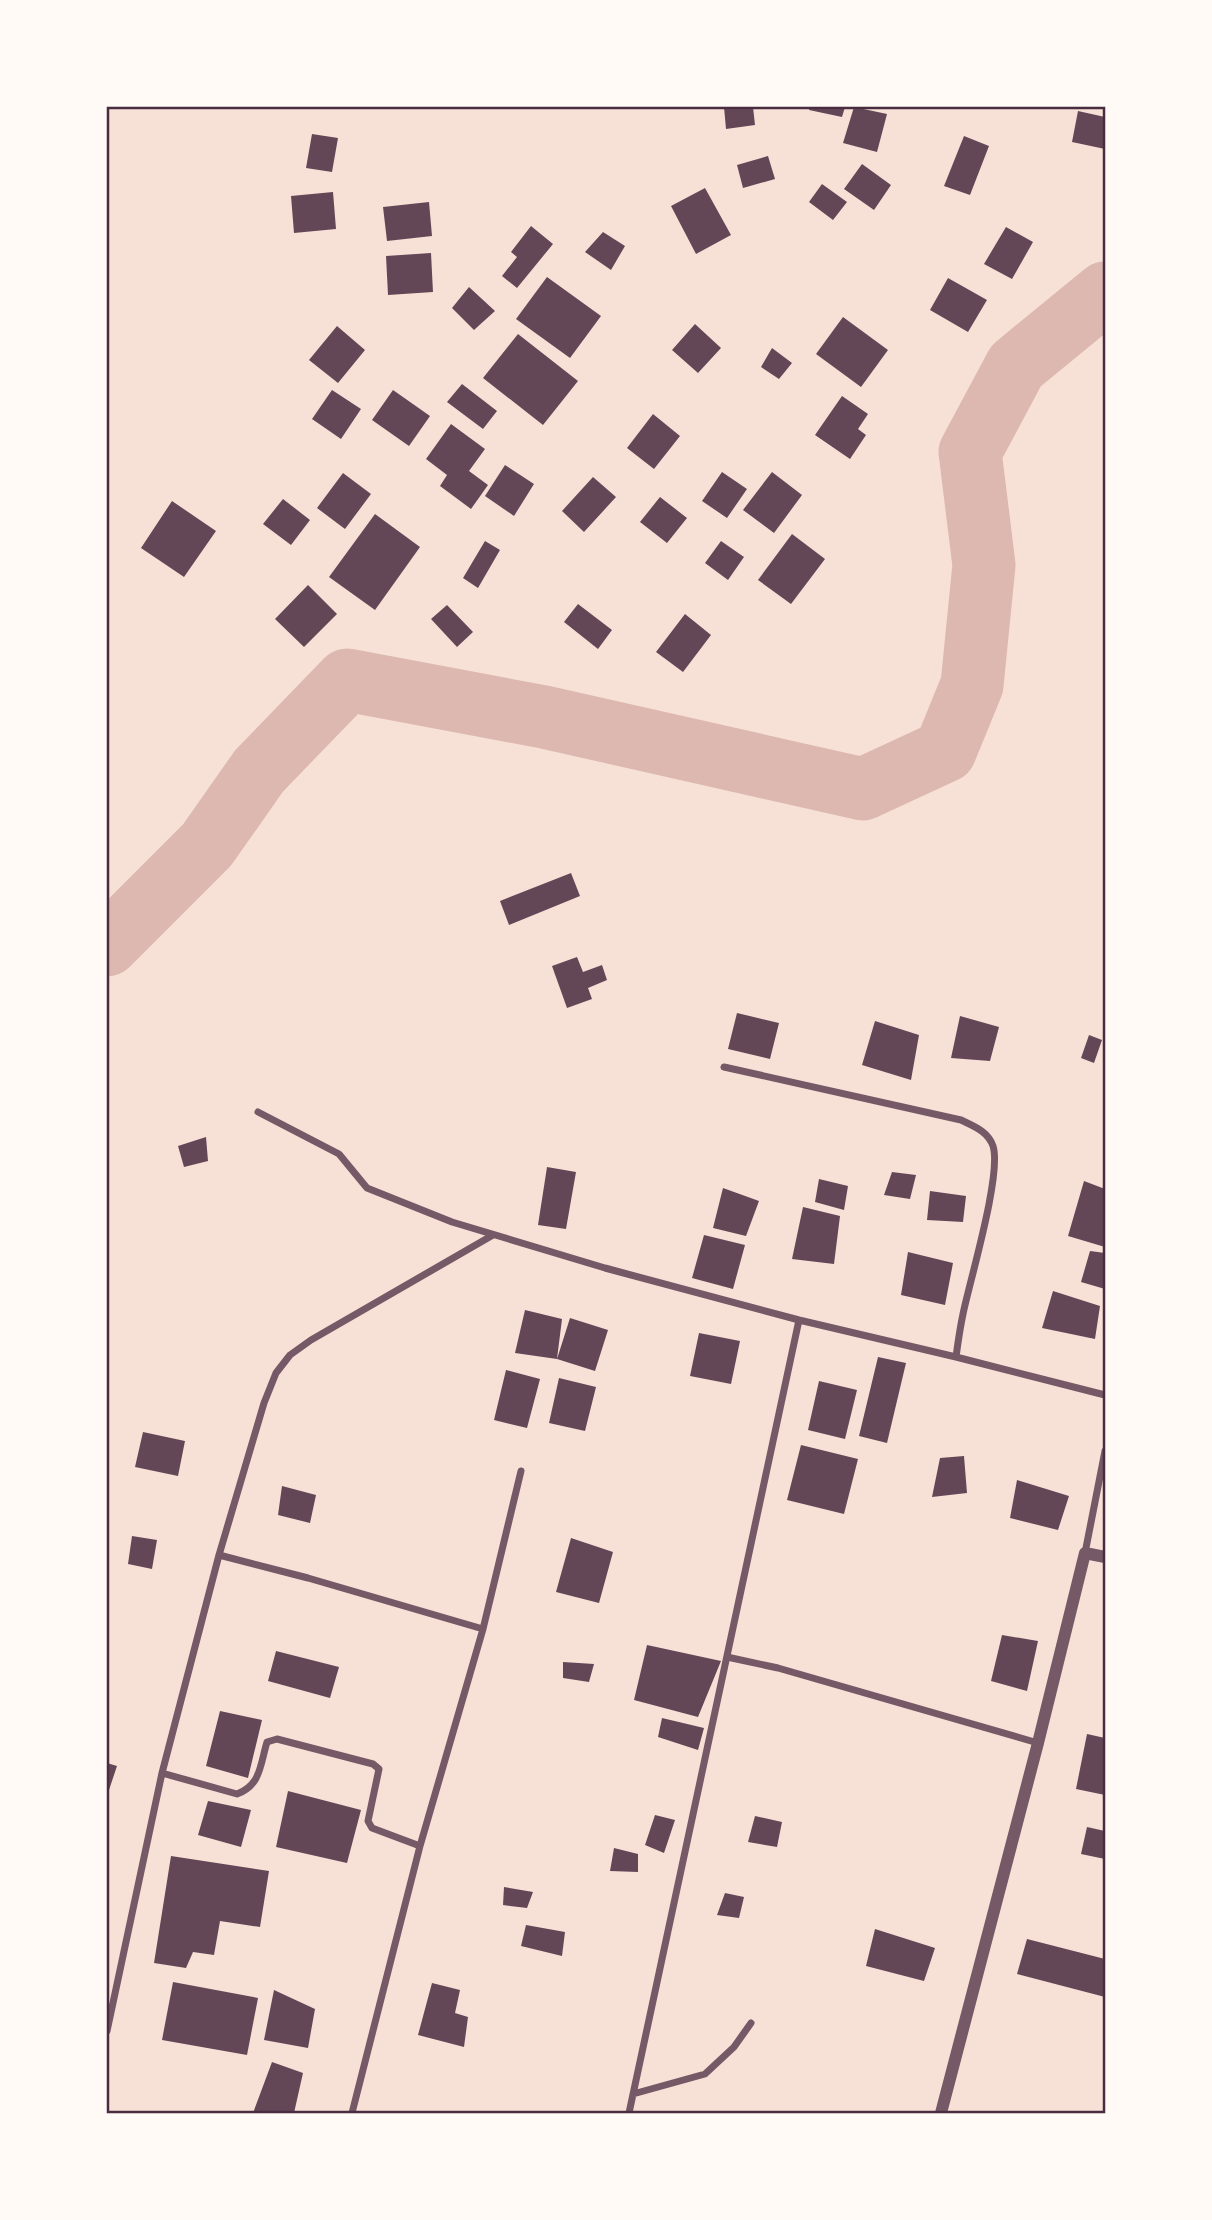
<svg xmlns="http://www.w3.org/2000/svg" width="1212" height="2220" viewBox="0 0 1212 2220" font-family="'Exo 2',sans-serif">
	<style>
		.lines { fill: none; stroke-linecap: round; stroke-linejoin: round }
		.river { stroke: #dcb8b0; stroke-width: 63 }
		.building { fill: #644757 }
		.minor { stroke: #755966; stroke-width: 7 }
		.tertiary { stroke: #755966; stroke-width: 12 }
		.neatline { fill: none; stroke: #4a2c40; stroke-width: 2.5 }
	</style>
	<rect width="100%" height="100%" fill="#f7e1d7"/>
	<g class="lines">
		<!-- river -->
		<path class="river" d="M107,945L207,845L259,771L347,680L544,717L863,789L945,751L972,685L984,565L970,452L1016,366L1105,293"/>
	</g>
	<!-- building -->
	<path class="building" d="M724,107H753L755,125L726,129Z
		M810,107H845L842,117L809,110Z
		M854,107L887,114L877,152L843,143Z
		M1078,111L1105,117V149L1072,142Z
		M312,134L338,138L332,172L306,168Z
		M964,136L989,146L970,195L944,186Z
		M768,156L775,179L743,188L737,165Z
		M862,164L891,185L874,210L844,189Z
		M822,184L847,202L833,220L809,202Z
		M705,188L731,235L696,254L671,206Z
		M333,192L336,229L294,233L291,196Z
		M429,202L432,236L387,241L383,207Z
		M531,226L553,244L517,288L502,276L517,257L511,252Z
		M1006,227L1033,242L1012,279L984,264Z
		M603,232L625,246L611,270L585,252Z
		M431,253L433,292L388,295L386,256Z
		M547,277L601,316L570,358L516,319Z
		M948,278L987,300L968,332L930,310Z
		M469,287L495,311L474,330L452,308Z
		M843,317L888,350L861,387L816,354Z
		M695,324L721,348L698,373L672,350Z
		M337,326L365,350L338,383L309,360Z
		M518,334L578,381L543,425L483,378Z
		M772,348L792,363L779,379L761,367Z
		M462,384L497,411L483,429L447,402Z
		M332,390L361,409L341,439L312,419Z
		M393,390L430,416L409,446L372,420Z
		M842,396L868,414L858,429L866,435L850,459L815,435Z
		M653,414L680,436L654,469L627,448Z
		M451,424L485,449L469,471L488,485L471,509L440,486L447,475L426,459Z
		M505,465L534,484L514,516L485,496Z
		M722,472L747,489L727,518L702,501Z
		M772,472L802,495L774,533L743,510Z
		M343,473L371,494L345,529L317,508Z
		M593,477L616,497L584,532L562,511Z
		M660,497L687,518L667,543L640,522Z
		M283,499L310,520L291,545L263,524Z
		M172,501L216,531L184,577L141,548Z
		M375,514L420,547L375,610L329,577Z
		M792,534L825,559L791,604L758,580Z
		M485,541L500,550L478,588L463,578Z
		M721,541L744,557L728,580L705,563Z
		M308,585L337,614L304,647L275,619Z
		M578,604L612,630L598,649L564,622Z
		M447,605L473,632L457,647L431,619Z
		M685,614L711,635L683,672L656,652Z
		M571,873L580,896L509,925L500,901Z
		M577,957L583,972L602,965L607,980L588,988L592,999L567,1008L552,966Z
		M737,1013L779,1023L770,1059L728,1049Z
		M960,1016L999,1027L990,1061L951,1058Z
		M875,1021L919,1035L911,1080L862,1065Z
		M1089,1035L1102,1040L1094,1063L1081,1058Z
		M206,1137L208,1161L184,1167L178,1146Z
		M547,1167L576,1172L566,1229L538,1225Z
		M892,1172L916,1175L910,1199L884,1195Z
		M819,1179L848,1186L844,1210L815,1202Z
		M1084,1181L1105,1189V1247L1068,1236Z
		M723,1188L759,1201L746,1236L713,1228Z
		M930,1191L966,1196L963,1222L927,1220Z
		M803,1207L840,1216L834,1264L792,1259Z
		M704,1235L745,1245L733,1289L692,1278Z
		M1090,1251L1105,1253V1289L1081,1282Z
		M908,1252L953,1263L945,1305L901,1295Z
		M1053,1291L1100,1306L1095,1339L1042,1328Z
		M525,1310L562,1319L557,1359L515,1353Z
		M570,1318L608,1330L595,1371L557,1359Z
		M699,1333L740,1341L731,1384L690,1376Z
		M878,1357L906,1363L887,1443L859,1436Z
		M506,1370L540,1379L527,1428L494,1420Z
		M559,1378L596,1387L585,1431L549,1423Z
		M819,1381L857,1390L845,1439L808,1430Z
		M143,1432L185,1441L178,1476L135,1467Z
		M801,1445L858,1459L844,1514L787,1500Z
		M964,1456L967,1493L932,1497L940,1458Z
		M1017,1480L1069,1496L1058,1530L1010,1518Z
		M282,1486L316,1495L310,1523L278,1515Z
		M132,1536L157,1540L152,1569L128,1564Z
		M571,1538L613,1552L599,1603L556,1592Z
		M1002,1635L1038,1641L1027,1691L991,1681Z
		M647,1645L721,1661L698,1717L634,1700Z
		M276,1651L339,1667L330,1698L268,1681Z
		M563,1662L594,1664L589,1682L563,1678Z
		M220,1711L262,1720L248,1778L206,1766Z
		M662,1718L704,1728L698,1750L658,1737Z
		M1087,1734L1105,1738V1795L1076,1789Z
		M107,1763L117,1766L107,1796Z
		M288,1791L361,1810L347,1863L276,1847Z
		M208,1801L251,1810L241,1847L198,1835Z
		M655,1815L675,1820L664,1853L645,1845Z
		M755,1816L782,1822L777,1847L748,1842Z
		M1087,1827L1105,1831V1859L1081,1854Z
		M614,1848L638,1854V1872L610,1871Z
		M171,1856L269,1871L260,1927L220,1921L214,1955L193,1952L186,1968L154,1963Z
		M504,1887L533,1892L527,1908L503,1905Z
		M725,1893L744,1897L739,1918L717,1915Z
		M526,1925L565,1932L562,1956L521,1946Z
		M875,1929L935,1948L924,1981L866,1966Z
		M1027,1939L1105,1959V1997L1017,1974Z
		M173,1982L258,1998L247,2055L162,2040Z
		M432,1983L460,1990L455,2013L468,2017L464,2047L418,2035Z
		M274,1990L315,2009L308,2048L264,2040Z
		M272,2062L303,2073L294,2113H253Z"/>
	<g class="lines">
		<!-- minor -->
		<path class="minor" d="M724,1067L961,1120C973,1126 988,1131 993,1146C1002,1174 970,1280 963,1314C960,1328 958,1342 956,1357L1105,1395
			M258,1112L339,1154L367,1188L452,1222L605,1268L799,1320L956,1357
			M1085,1553L1105,1451
			M219,1555L308,1578L483,1629
			M727,1657L778,1668L1038,1743
			M162,1773L237,1794C261,1785 260,1765 267,1742L277,1739L373,1764L379,1769L368,1821L372,1828L420,1846
			M107,2031L162,1773L219,1555L264,1403L276,1373L290,1355L311,1340L493,1235
			M633,2094L705,2074L734,2047L751,2023
			M352,2113L420,1846L483,1629L521,1471
			M629,2113L799,1320"/>
		<!-- tertiary -->
		<path class="tertiary" d="M941,2113L1038,1743L1085,1553L1105,1557"/>
	</g>
	<!-- border -->
	<rect width="1212" height="2220" fill="none" stroke="#fffaf5" stroke-width="217"/>
	<rect x="108" y="108" width="996" height="2004" class="neatline"/>
</svg>
